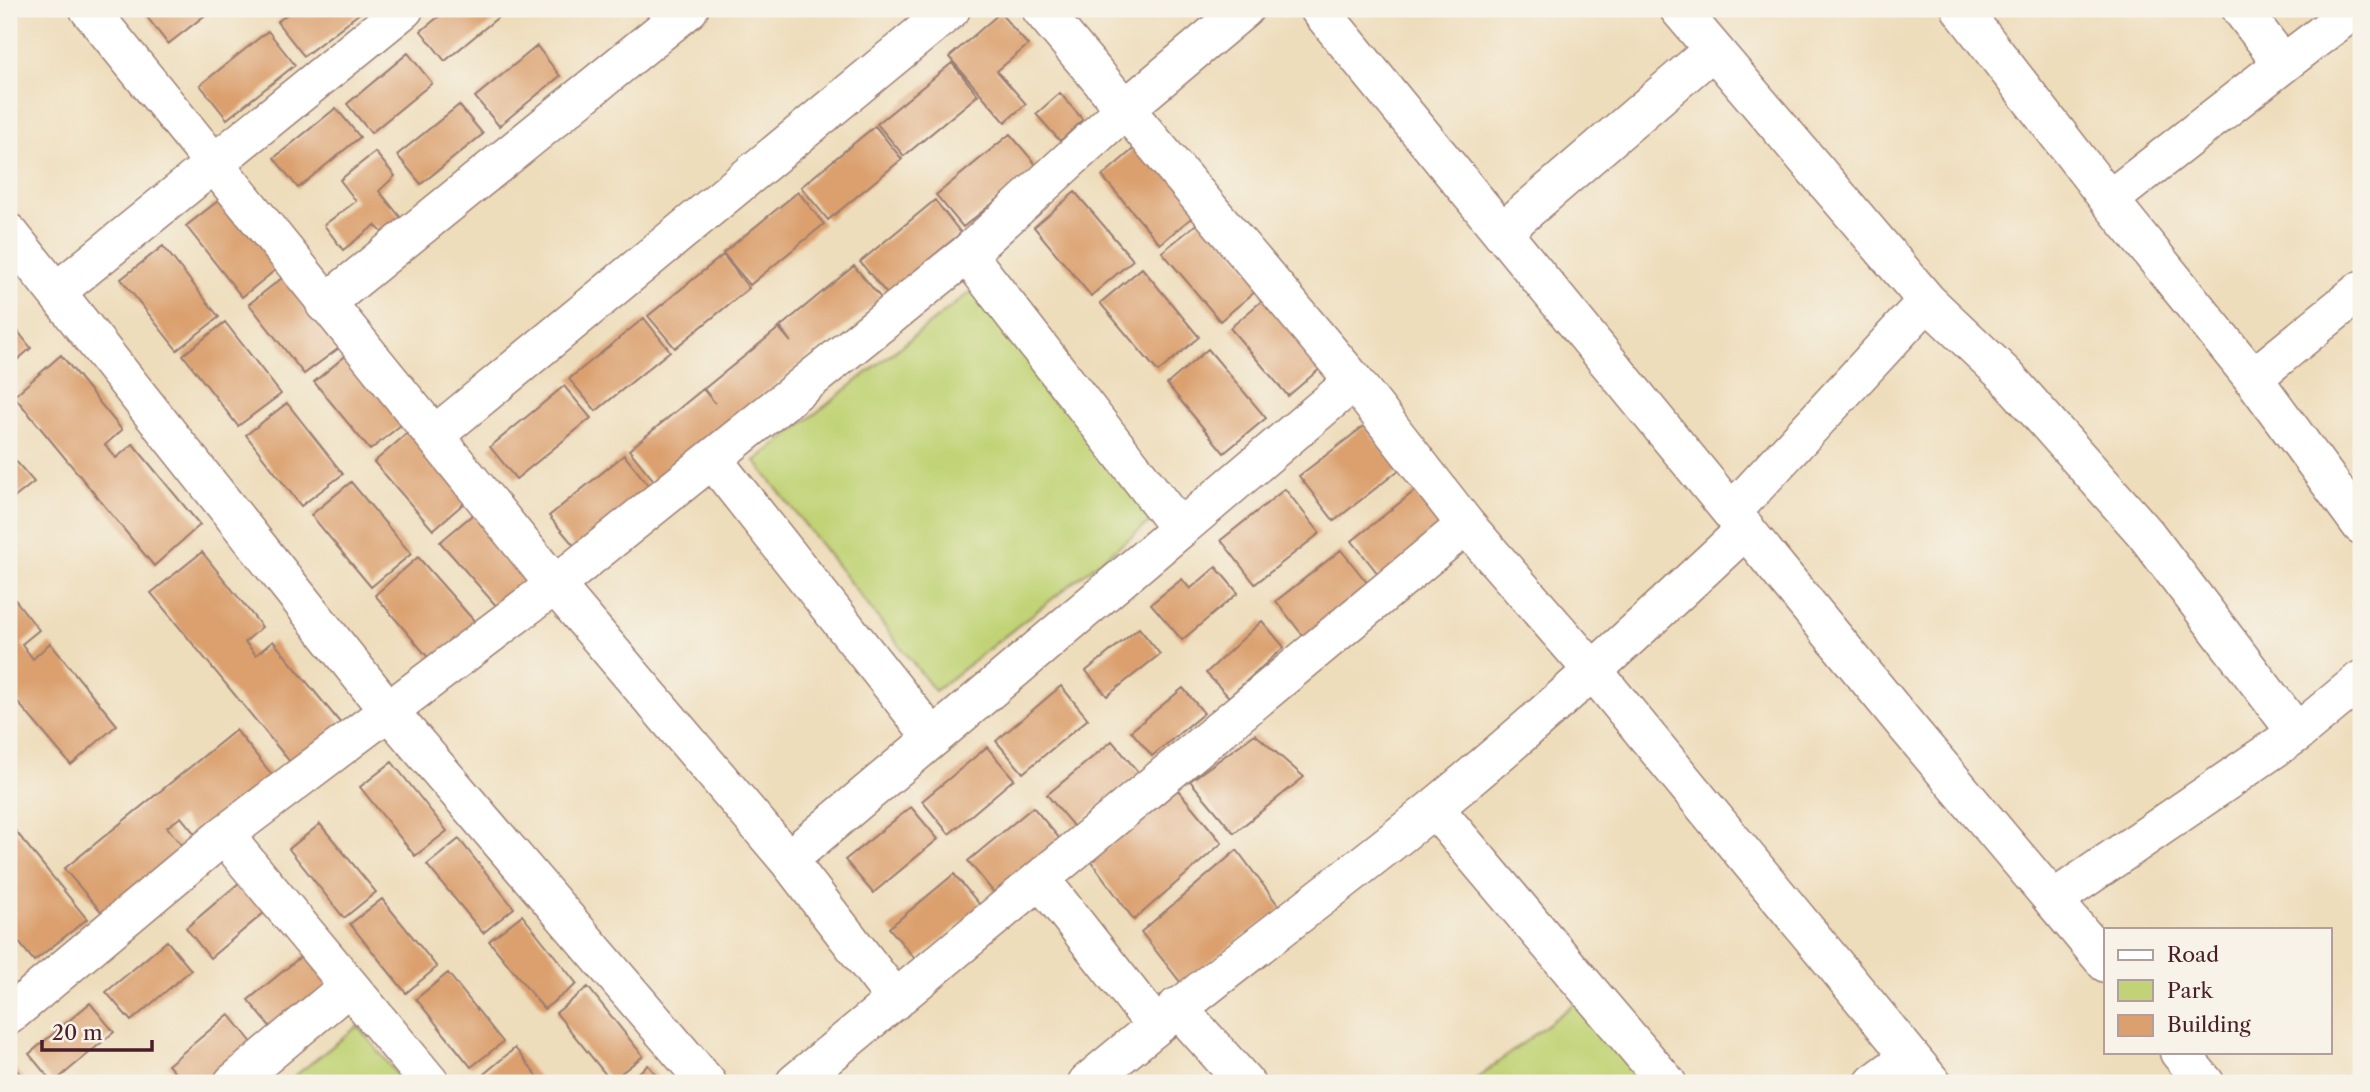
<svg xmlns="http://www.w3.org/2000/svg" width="2370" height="1092" viewBox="0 0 2370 1092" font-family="'Libre Caslon Text',serif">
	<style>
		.green { fill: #c1d376; stroke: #867950; stroke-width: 2 }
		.building { fill: #dba06e }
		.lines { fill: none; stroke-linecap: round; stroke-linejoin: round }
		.minor-casing { stroke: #9c7e73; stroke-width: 41 }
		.major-casing { stroke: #9c7e73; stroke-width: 41 }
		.minor { stroke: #fff; stroke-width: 38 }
		.major { stroke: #fff; stroke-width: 38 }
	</style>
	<rect width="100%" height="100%" fill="#f7f3e8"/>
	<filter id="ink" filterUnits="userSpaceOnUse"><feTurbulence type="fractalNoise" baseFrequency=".0143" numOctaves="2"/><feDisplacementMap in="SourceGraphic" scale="14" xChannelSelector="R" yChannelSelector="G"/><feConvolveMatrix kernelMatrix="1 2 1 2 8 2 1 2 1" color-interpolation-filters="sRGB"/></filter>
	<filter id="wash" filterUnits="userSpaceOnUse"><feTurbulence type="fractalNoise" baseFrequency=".00686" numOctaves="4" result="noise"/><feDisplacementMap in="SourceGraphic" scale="28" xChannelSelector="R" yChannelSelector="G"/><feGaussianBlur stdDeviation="1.57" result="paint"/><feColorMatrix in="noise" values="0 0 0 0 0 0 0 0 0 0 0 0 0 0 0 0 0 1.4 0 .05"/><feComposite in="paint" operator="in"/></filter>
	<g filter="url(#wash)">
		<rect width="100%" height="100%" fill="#edb"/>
		<!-- green -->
		<path class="green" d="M992,275L1173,504L935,691L755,461Z
			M1583,997L1649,1083H1471Z
			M358,1026L404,1083H286Z"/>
		<g id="blocks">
			<!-- building -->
			<path class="building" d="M141,9H213L168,44Z
				M294,9H365L304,56L277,22Z
				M448,9H508L445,61L421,31Z
				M1000,13L1028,45L997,71L1026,104L1005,122L949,57Z
				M268,31L295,65L227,119L200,85Z
				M537,46L560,76L499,126L475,97Z
				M408,53L432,83L371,133L347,104Z
				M952,63L978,95L904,156L877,124Z
				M1060,93L1083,120L1060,141L1036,114Z
				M459,105L483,134L421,184L397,155Z
				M336,108L360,137L298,188L274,158Z
				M875,126L902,159L828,220L801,187Z
				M1010,134L1038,167L963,227L936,195Z
				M1144,140L1202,209L1160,244L1102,176Z
				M375,152L395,176L379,191L402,219L384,234L375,225L343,250L324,225L356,201L340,180Z
				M798,192L824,224L750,285L723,253Z
				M1075,192L1133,260L1091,296L1034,227Z
				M228,193L284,263L242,297L186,226Z
				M935,200L961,233L887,294L860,262Z
				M1204,218L1262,286L1220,321L1162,252Z
				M163,246L219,317L177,350L121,279Z
				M723,255L749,288L675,348L648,316Z
				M854,266L881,298L655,482L629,450L703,389L715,403L704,389L779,328L791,342L780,327Z
				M1142,268L1199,337L1158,372L1100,303Z
				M291,271L347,342L304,374L249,304Z
				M1271,293L1329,361L1288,396L1230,328Z
				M644,318L670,351L596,411L569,379Z
				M9,320L31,348L9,367Z
				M225,322L281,394L238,426L183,355Z
				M355,348L412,416L370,450L314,382Z
				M1208,349L1266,418L1224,453L1167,384Z
				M61,355L122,430L105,445L116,458L133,444L200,525L154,566L14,396Z
				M564,386L591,418L516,479L490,447Z
				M287,403L343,474L301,506L246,435Z
				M418,424L477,492L433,530L374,462Z
				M1364,426L1399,470L1334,521L1299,476Z
				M9,453L34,482L9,502Z
				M624,455L650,487L576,548L549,516Z
				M351,482L411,554L371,587L311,515Z
				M1285,489L1320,533L1255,584L1221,540Z
				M1417,489L1452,534L1387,585L1352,541Z
				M483,506L541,572L499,609L440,542Z
				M1341,550L1376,594L1311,646L1276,601Z
				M202,552L262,627L245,642L256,655L273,641L342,725L295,768L151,593Z
				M418,557L476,623L431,661L375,595Z
				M1216,567L1238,593L1182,640L1151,604L1182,579L1190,589Z
				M9,592L39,630L22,644L33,659L50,643L117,725L71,765L9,692Z
				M1262,621L1284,647L1229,697L1206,673Z
				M1139,628L1160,654L1107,696L1086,671Z
				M1061,686L1088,719L1023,773L996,741Z
				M1183,688L1204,713L1152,756L1131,731Z
				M236,730L274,777L199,839L181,817L167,827L186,851L105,916L64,869Z
				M1255,734L1304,777L1234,833L1190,781Z
				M1112,741L1139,773L1074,827L1047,795Z
				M987,747L1014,779L949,834L922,801Z
				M392,762L447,831L415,856L360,787Z
				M1178,790L1222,843L1134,920L1091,861Z
				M911,807L938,839L873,893L845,860Z
				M1033,807L1060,839L995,894L968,861Z
				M9,823L87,919L34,961L9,930Z
				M320,824L376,892L344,918L289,849Z
				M459,839L514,908L483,933L427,865Z
				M1237,850L1281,909L1181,983L1141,932Z
				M954,874L981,906L916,960L889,928Z
				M246,877L271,907L210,958L186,928Z
				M382,899L437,967L406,993L350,924Z
				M522,915L577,984L544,1009L489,941Z
				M167,941L191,970L131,1021L106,992Z
				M309,950L334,979L273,1030L248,1000Z
				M448,973L503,1042L471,1067L416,999Z
				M588,987L643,1056L611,1081L556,1013Z
				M90,1003L114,1032L53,1083L29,1054Z
				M229,1014L253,1044L206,1083H184L168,1065Z
				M515,1048L543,1083H491L484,1074Z
				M12,1065L27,1083H9V1068Z
				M648,1065L663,1083H626Z"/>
		</g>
	</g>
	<g filter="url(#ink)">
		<use href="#blocks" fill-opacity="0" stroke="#9c7e73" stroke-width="2"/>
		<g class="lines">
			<!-- minor casing -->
			<g class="minor-casing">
				<path id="minor" d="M89,9L555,585L788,860L896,1000
					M1041,9L1354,381L1466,525L1594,672L1932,1083
					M1679,9L1927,301L2006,376L2145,533L2297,733
					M1961,9L2109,200L2253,378L2361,525
					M2283,64L2355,9
					M2109,200L2283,64L2241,9
					M1502,232L1713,50
					M9,233L387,709L707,1083
					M56,292L404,9
					M325,304L689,9
					M2253,378L2361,290
					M436,434L951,9
					M713,460L933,738L1180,529L967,254
					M1732,512L1927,301
					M1180,529L1354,381
					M1434,808L1667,1083
					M224,835L430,1083
					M788,860L933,738
					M1041,880L1155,1025
					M2053,900L2297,733L2361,680
					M1177,1007L1245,1083
					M9,1015L224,835L555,585L967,254L1126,108L1244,9
					M233,1083L349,986
					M795,1083L1466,525
					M1087,1083C1200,987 1320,901 1435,807C1543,718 1645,624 1746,529
					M1874,1083L1909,1057"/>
			</g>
			<!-- major casing -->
			<g class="major-casing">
				<path id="major" d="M1319,9L1909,729L2106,963
					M2179,1052L2205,1083"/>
			</g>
			<!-- minor -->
			<use href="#minor" class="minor"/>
			<!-- major -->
			<use href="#major" class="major"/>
		</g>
	</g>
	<!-- margin -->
	<rect width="2370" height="1092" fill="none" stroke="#f7f3e8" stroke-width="35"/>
	<!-- legend -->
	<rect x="2104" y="928" width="228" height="126" fill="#f7f3e8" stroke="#b29e9c" stroke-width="2"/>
	<rect x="2118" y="950" width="35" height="10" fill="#ffffff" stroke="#b29e9c" stroke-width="2"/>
	<text x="2167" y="962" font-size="21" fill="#4a1f2b">Road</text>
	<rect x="2118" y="980" width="35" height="21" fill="#c1d376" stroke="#b29e9c" stroke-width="2"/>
	<text x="2167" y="998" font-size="21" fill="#4a1f2b">Park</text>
	<rect x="2118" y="1015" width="35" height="21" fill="#dba06e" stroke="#b29e9c" stroke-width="2"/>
	<text x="2167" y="1032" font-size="21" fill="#4a1f2b">Building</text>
	<!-- scale -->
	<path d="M42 1040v10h110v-10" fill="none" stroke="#4a1f2b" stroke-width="3.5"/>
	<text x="52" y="1040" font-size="21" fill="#4a1f2b" stroke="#f7f3e8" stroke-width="5" paint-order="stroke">20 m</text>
</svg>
